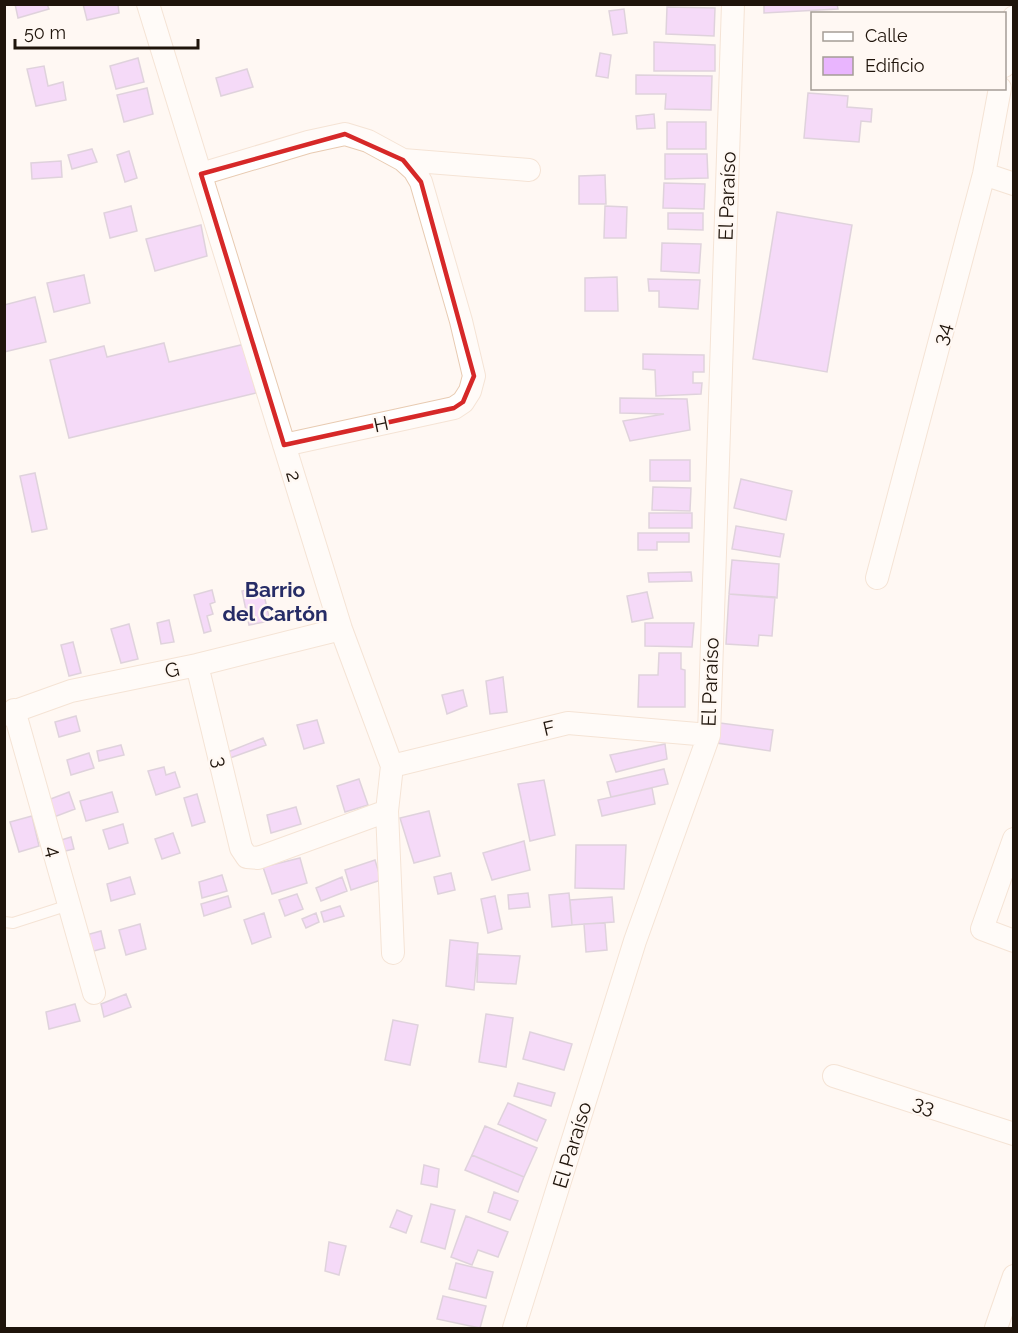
<svg xmlns="http://www.w3.org/2000/svg" width="1018" height="1333" viewBox="0 0 1018 1333" font-family="Raleway,sans-serif">
	<style>
		.building { fill: #e9b5fe; stroke: #b9a5c2; stroke-width: 1.5 }
		.lines { fill: none; stroke-linecap: round; stroke-linejoin: round }
		.lane-casing { stroke: #e8cbb2; stroke-width: 12 }
		.street-casing { stroke: #e8cbb2; stroke-width: 24 }
		.lane { stroke: #fff; stroke-width: 10 }
		.street { stroke: #fff; stroke-width: 22 }
		.marked { fill: none; stroke: #d62828; stroke-width: 4.5; stroke-linejoin: round }
		.labels { text-anchor: middle; dominant-baseline: central; stroke-width: 4.5; stroke-linejoin: round; paint-order: stroke }
		.street-label { font-size: 20px; fill: #1f140b; stroke: #fff8f3 }
		.neighbourhood-label { font-size: 21px; font-weight: bold; fill: #262c66; stroke: #fff8f3 }
	</style>
	<rect width="100%" height="100%" fill="#fff8f3"/>
	<!-- building -->
	<path class="building" d="M15,4H47L49,9L18,18Z
		M83,4H118L119,13L87,20Z
		M764,4H837L838,9L764,13Z
		M667,7L715,8L714,36L666,34Z
		M624,9L627,33L613,35L609,11Z
		M654,42L715,45V71H654Z
		M600,53L611,55L608,78L596,76Z
		M138,58L144,82L116,89L110,66Z
		M44,66L48,86L63,82L66,100L36,106L27,69Z
		M247,69L253,87L221,96L216,78Z
		M636,75L712,76L711,110L665,109L666,94H636Z
		M147,88L153,114L124,122L117,95Z
		M808,93L848,96L847,107L872,109L871,122L861,121L859,142L804,138Z
		M654,114L655,128L637,129L636,116Z
		M667,122H706V149H667Z
		M92,149L97,162L72,169L68,155Z
		M129,151L137,178L125,182L117,155Z
		M665,154H707L708,178L665,179Z
		M61,161L62,177L32,179L31,163Z
		M605,175L606,204H579V176Z
		M664,183L705,184L704,209L663,208Z
		M131,206L137,231L110,238L104,213Z
		M605,206L627,207L626,238H604Z
		M777,212L852,225L827,372L753,359Z
		M668,213H703V230L668,229Z
		M201,225L207,256L155,271L146,239Z
		M662,243L701,244L699,273L661,271Z
		M84,275L90,303L54,312L47,283Z
		M617,277L618,311H585V278Z
		M648,279L700,280L698,309L659,307V291H649Z
		M35,297L46,342L4,352V305Z
		M164,343L169,362L245,344L256,393L69,438L50,360L104,346L107,357Z
		M643,354L704,355V372H693V383H702L701,394L656,396L655,370L643,369Z
		M620,398L687,399L690,430L630,441L623,421L664,414L620,413Z
		M650,460H690V481H650Z
		M35,473L47,529L32,532L20,476Z
		M741,479L792,491L786,520L734,508Z
		M653,487L691,488L690,511L652,510Z
		M649,513H692V528H649Z
		M736,526L784,534L780,557L732,549Z
		M638,533H689V542H657V550H638Z
		M732,560L779,564L777,598L729,594Z
		M691,572L692,581L649,582L648,573Z
		M262,586L270,621L249,625L242,591Z
		M212,590L215,602L210,604L213,614L207,616L211,631L204,633L194,595Z
		M647,592L653,618L632,622L627,596Z
		M729,594L775,597L772,636L759,635L758,646L726,644Z
		M169,620L174,642L161,644L157,623Z
		M645,623H694L692,647L645,646Z
		M129,624L138,659L121,663L111,629Z
		M73,642L81,673L69,676L61,645Z
		M659,653H681V669L685,670V707H638L639,675H658Z
		M503,677L507,712L490,714L486,681Z
		M463,690L467,706L447,714L442,695Z
		M76,716L80,731L59,737L55,722Z
		M317,720L324,743L304,749L297,725Z
		M720,723L773,730L770,751L717,743Z
		M263,738L266,745L230,758L228,752Z
		M665,744L667,759L616,772L610,755Z
		M121,745L124,755L99,761L97,751Z
		M89,753L94,768L71,775L67,760Z
		M164,767L166,775L175,772L180,787L156,795L148,771Z
		M664,769L668,784L611,797L607,782Z
		M359,779L368,805L345,812L337,786Z
		M544,780L555,835L530,841L518,784Z
		M652,788L655,804L602,816L598,800Z
		M69,792L75,809L54,817L48,800Z
		M112,792L118,812L86,821L80,801Z
		M197,794L205,822L192,826L184,798Z
		M296,807L301,824L271,833L267,815Z
		M429,811L440,856L414,863L400,818Z
		M32,816L39,846L19,852L10,822Z
		M123,824L128,843L109,849L103,830Z
		M173,833L180,853L162,859L155,839Z
		M71,837L74,849L61,852L58,841Z
		M524,841L530,870L492,880L483,853Z
		M576,845H626L624,889L575,888Z
		M300,858L307,883L272,894L263,867Z
		M375,860L381,880L351,890L345,870Z
		M451,873L455,890L438,894L434,877Z
		M222,875L227,891L202,898L199,882Z
		M130,877L135,894L111,901L107,884Z
		M342,877L347,891L321,901L316,888Z
		M528,893L530,907L509,909L508,895Z
		M569,893L572,925L552,927L549,895Z
		M297,894L303,909L285,916L279,900Z
		M228,896L231,907L204,916L201,904Z
		M495,896L502,929L488,933L481,899Z
		M612,897L614,922L572,925L570,900Z
		M340,906L344,916L324,922L321,912Z
		M264,913L271,937L252,944L244,920Z
		M316,913L319,922L306,928L302,919Z
		M605,923L607,950L586,952L584,924Z
		M140,924L146,949L126,955L119,930Z
		M101,931L105,948L90,952L86,935Z
		M450,940L478,943L474,990L446,986Z
		M478,954L520,956L516,984L477,982Z
		M126,994L131,1007L104,1017L101,1004Z
		M75,1004L80,1021L49,1029L46,1012Z
		M486,1014L513,1018L506,1067L479,1062Z
		M393,1020L418,1025L410,1065L385,1060Z
		M530,1032L572,1044L564,1070L523,1059Z
		M518,1083L555,1093L551,1106L514,1096Z
		M508,1103L546,1120L537,1141L498,1124Z
		M485,1126L537,1148L524,1177L472,1155Z
		M472,1155L524,1177L518,1192L465,1170Z
		M424,1165L439,1169L437,1187L421,1184Z
		M494,1192L518,1201L510,1220L488,1212Z
		M431,1204L455,1210L445,1249L421,1242Z
		M397,1210L412,1216L406,1233L390,1227Z
		M466,1216L508,1232L498,1257L478,1250L472,1265L451,1257Z
		M329,1242L346,1246L339,1275L325,1271Z
		M456,1263L493,1272L486,1298L449,1289Z
		M443,1296L486,1306L480,1328L437,1319Z"/>
	<g class="lines">
		<!-- lane casing -->
		<g class="lane-casing">
			<path id="lane" d="M4,922L13,923L69,905"/>
		</g>
		<!-- street casing -->
		<g class="street-casing">
			<path id="street" d="M148,4L341,629L392,766L387,811L393,953
				M1004,66L1014,17
				M403,160L529,170
				M201,174L308,142L345,134L368,141L403,160L414,170L421,182L461,321L474,376L470,391L463,402L454,408L284,445
				M984,174L1014,184
				M877,578L984,174L1000,88
				M197,665L241,848L247,857L258,858L387,811
				M14,710L94,993
				M4,715L71,691L197,665L341,629
				M392,766L568,723L709,735
				M1014,839L982,929L1014,941
				M834,1076L1014,1134
				M514,1328L635,941L709,735L733,4
				M996,1328L1014,1276"/>
		</g>
		<!-- lane -->
		<use href="#lane" class="lane"/>
		<!-- street -->
		<use href="#street" class="street"/>
	</g>
	<!-- marked area -->
	<path d="M0 0H1018V1333H0ZM345,134L403,160L421,182L474,376L463,402L454,408L284,445L201,174Z" fill="#fff8f3" fill-opacity=".55" fill-rule="evenodd"/>
	<path class="marked" d="M345,134L403,160L421,182L474,376L463,402L454,408L284,445L201,174Z"/>
	<g class="labels">
		<!-- street labels -->
		<g class="street-label">
			<text transform="translate(727 196) rotate(-88)">El Paraíso</text>
			<text transform="translate(942 334) rotate(-75)">34</text>
			<text transform="translate(381 424) rotate(-12)">H</text>
			<text transform="translate(294 476) rotate(73)">2</text>
			<text transform="translate(172 670) rotate(-12)">G</text>
			<text transform="translate(710 682) rotate(-88)">El Paraíso</text>
			<text transform="translate(549 728) rotate(-13)">F</text>
			<text transform="translate(220 762) rotate(77)">3</text>
			<text transform="translate(54 851) rotate(74)">4</text>
			<text transform="translate(924 1105) rotate(18)">33</text>
			<text transform="translate(572 1145) rotate(-73)">El Paraíso</text>
		</g>
		<!-- neighbourhood labels -->
		<g class="neighbourhood-label">
			<text x="275" y="589">Barrio<tspan x="275" dy="24">del Cartón</tspan></text>
		</g>
	</g>
	<!-- border -->
	<rect width="1018" height="1333" fill="none" stroke="#1f140b" stroke-width="12"/>
	<!-- legend -->
	<rect x="811" y="12" width="195" height="78" fill="#fff8f3" stroke="#a59d96" stroke-width="1.5"/>
	<rect x="823" y="32" width="30" height="9" fill="#ffffff" stroke="#a59d96" stroke-width="1.5"/>
	<text x="865" y="42" font-size="18" fill="#1f140b">Calle</text>
	<rect x="823" y="57" width="30" height="18" fill="#e9b5fe" stroke="#a59d96" stroke-width="1.5"/>
	<text x="865" y="72" font-size="18" fill="#1f140b">Edificio</text>
	<!-- scale -->
	<path d="M15 39v9h183v-9" fill="none" stroke="#1f140b" stroke-width="3"/>
	<text x="24" y="39" font-size="18" fill="#1f140b" stroke="#fff8f3" stroke-width="4.5" paint-order="stroke">50 m</text>
</svg>
